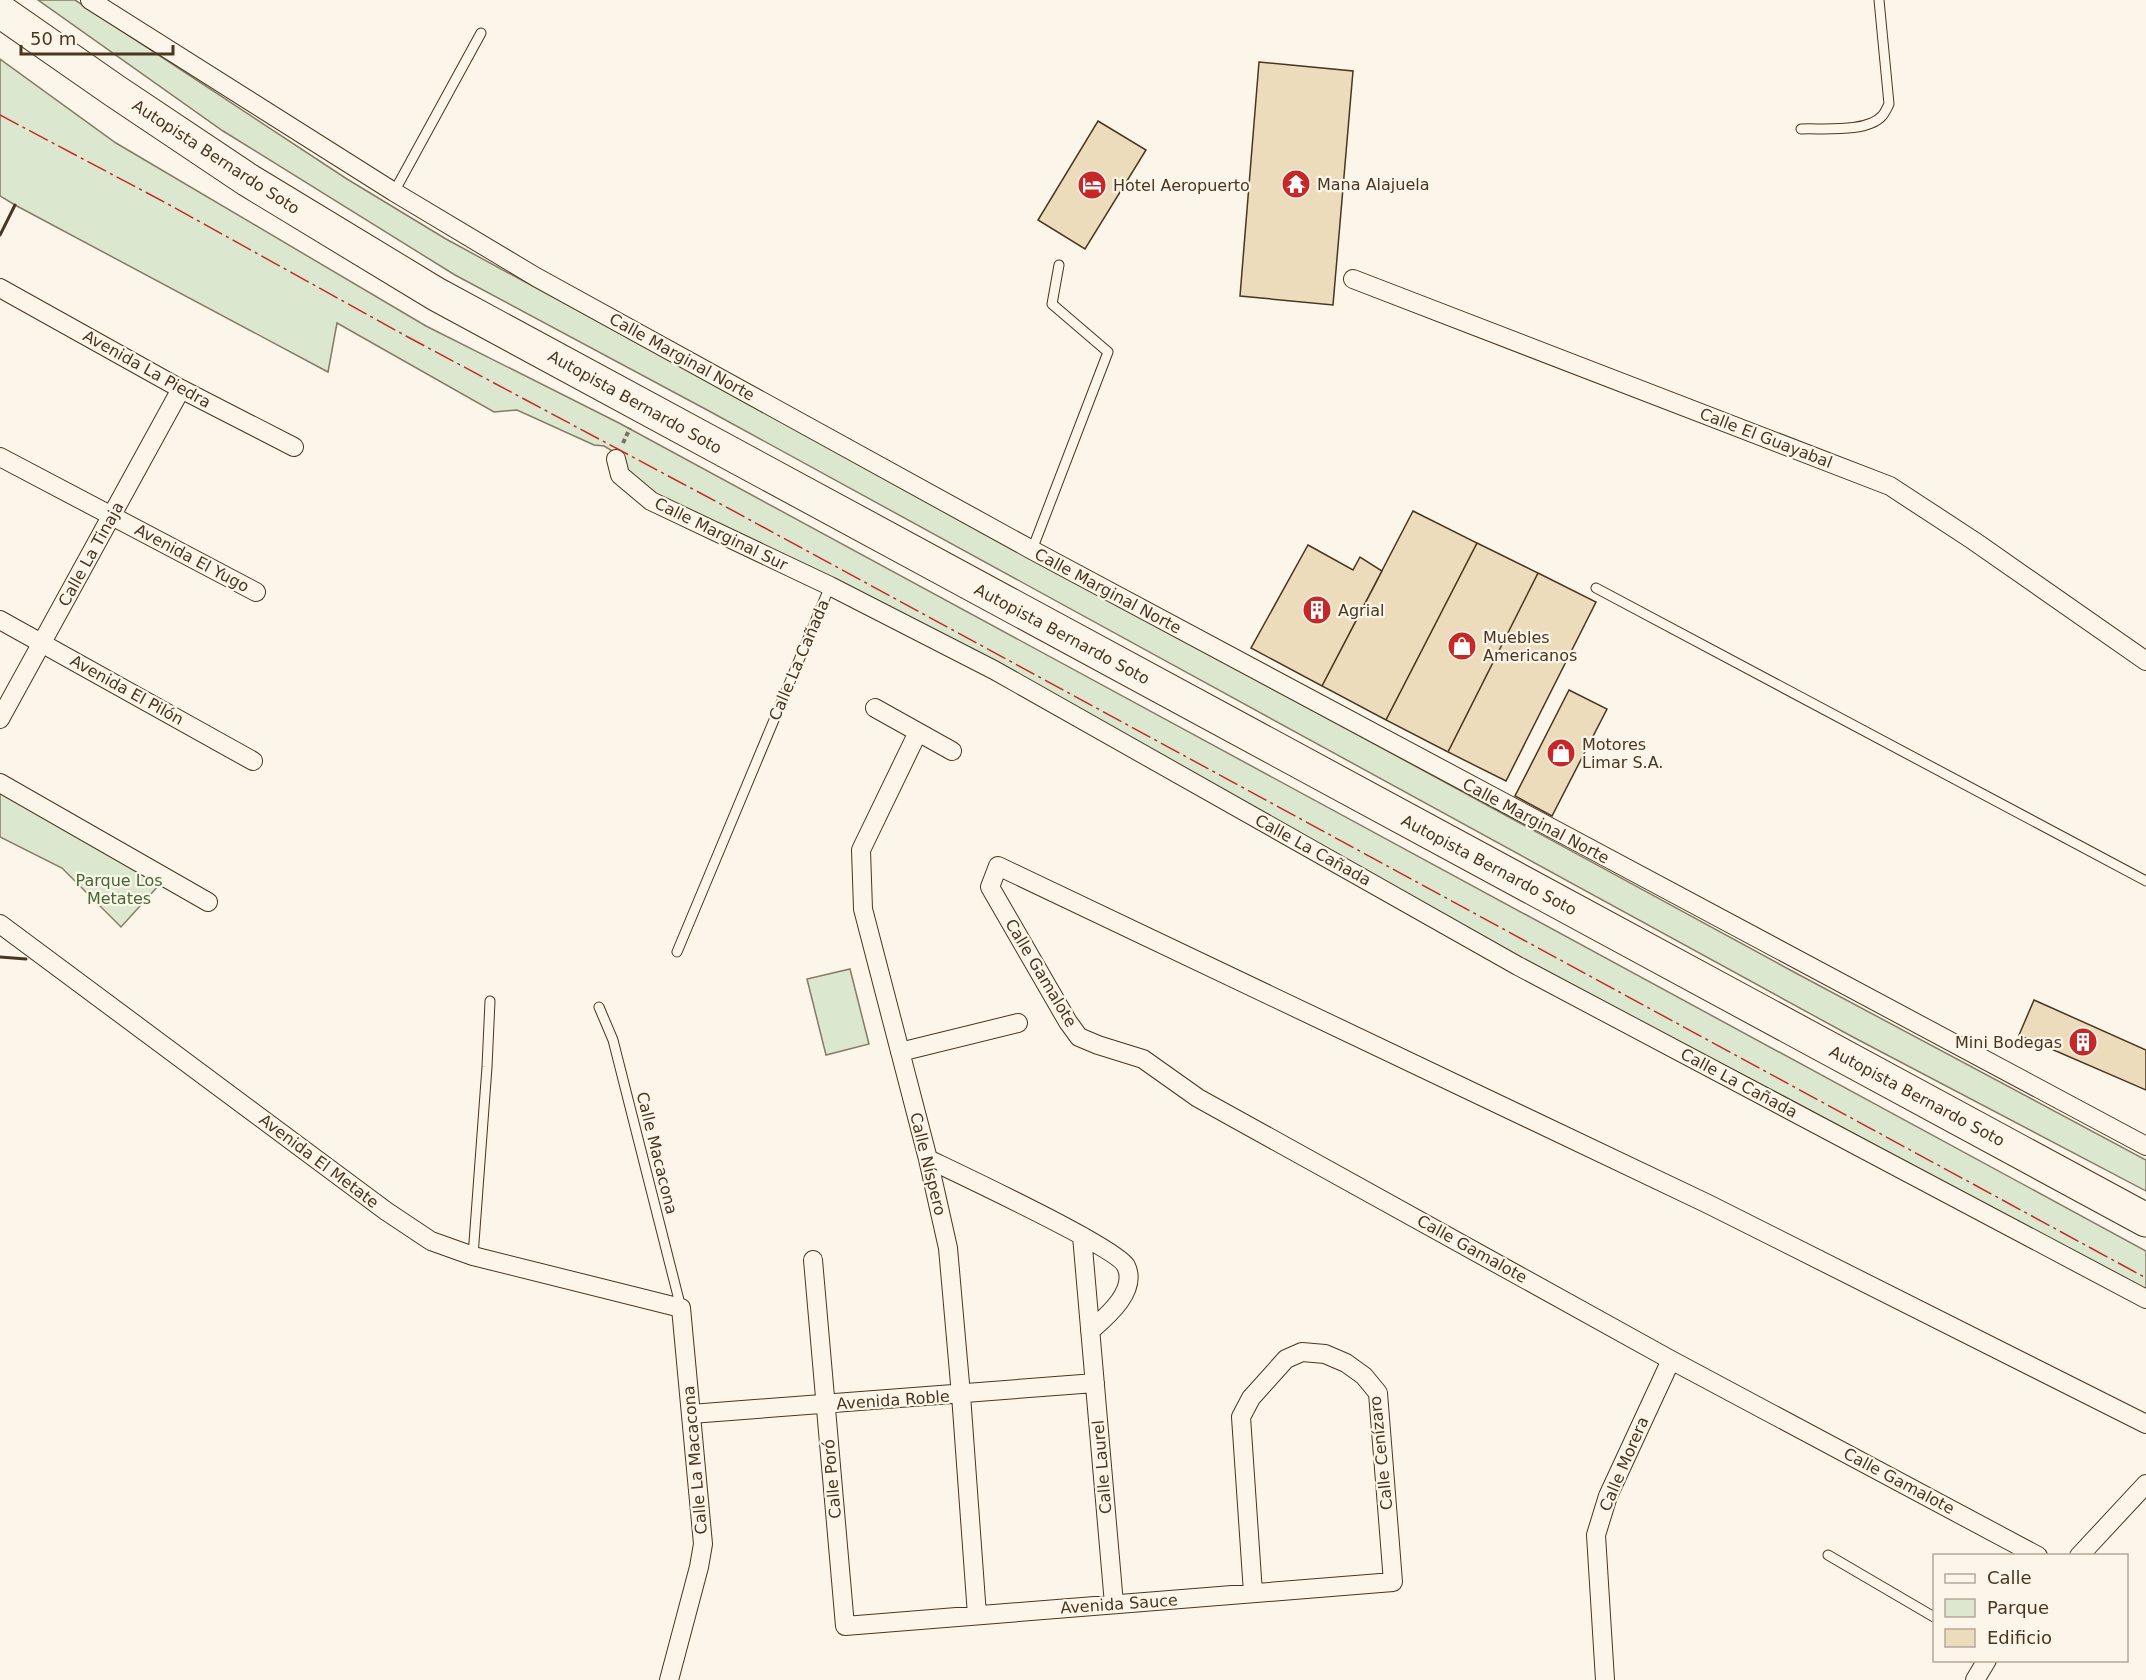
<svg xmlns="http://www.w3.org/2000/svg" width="2146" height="1680" viewBox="0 0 2146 1680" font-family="'DejaVu Sans',sans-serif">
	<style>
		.green { fill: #dce7d0; stroke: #887966; stroke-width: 1.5 }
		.building { fill: #ecdcbc; stroke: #4a3520; stroke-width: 1.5 }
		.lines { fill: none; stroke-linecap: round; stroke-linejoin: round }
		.lane-casing { stroke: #4a3520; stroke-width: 11 }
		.street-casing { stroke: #4a3520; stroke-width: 20 }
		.highway-casing { stroke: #4a3520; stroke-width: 35 }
		.path { stroke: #7f6f5c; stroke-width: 4; stroke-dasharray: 4.5 3; stroke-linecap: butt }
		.lane { stroke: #fbf6e9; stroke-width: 9 }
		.street { stroke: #fbf6e9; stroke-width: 18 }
		.highway { stroke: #fbf6e9; stroke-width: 33 }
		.wall { stroke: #4a3520; stroke-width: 3 }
		.power { stroke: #c62828; stroke-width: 1.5; stroke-dasharray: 21 4.5 3 4.5; stroke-linecap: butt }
		.labels { text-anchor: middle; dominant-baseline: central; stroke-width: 4.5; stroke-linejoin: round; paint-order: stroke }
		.street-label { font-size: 16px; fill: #4a3520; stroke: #fbf6e9 }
		.poi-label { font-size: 16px; fill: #4a3520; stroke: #fbf6e9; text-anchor: start }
		.park-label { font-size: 16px; fill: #436837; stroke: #fbf6e9 }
	</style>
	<rect width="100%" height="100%" fill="#fbf6e9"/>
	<!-- green -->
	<path class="green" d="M38,0H75L347,179L446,239L1792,971L2146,1160V1191L1851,1036L709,411L455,275L223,131Z
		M0,59L116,143L426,326L619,423L2146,1251V1290L1789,1099L1536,968L649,493L628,472L621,456L604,446L594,445L517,410L494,412L337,323L328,372L15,205L0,196Z
		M0,792L161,883L121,927L62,868L0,837Z
		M850,969L869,1044L826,1055L807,979Z"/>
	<!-- building -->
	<path class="building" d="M1259,62L1353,71L1333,305L1240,296Z
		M1098,121L1146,150L1085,249L1038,220Z
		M1413,511L1477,543L1386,720L1322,686Z
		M1477,543L1538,573L1448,752L1386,720Z
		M1308,545L1353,570L1360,557L1382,571L1322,686L1251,648Z
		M1538,573L1596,602L1506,781L1448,752Z
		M1569,690L1607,709L1552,816L1515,796Z
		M2034,1000L2146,1050V1090L2019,1035Z"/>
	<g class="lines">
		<!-- lane casing -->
		<g class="lane-casing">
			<path id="lane" d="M1801,129C1822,128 1867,133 1882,116C1885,113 1887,108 1889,104L1879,0
				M394,192L481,33
				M1032,550L1108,352L1052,304L1059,265
				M1596,588L2146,881
				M677,952L830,586
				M599,1007L613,1040L681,1308
				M473,1256L487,1067L490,1001
				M1828,1555L1934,1617"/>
		</g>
		<!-- street casing -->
		<g class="street-casing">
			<path id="street" d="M90,0L394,192L536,277L1032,550L2146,1146
				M1353,279L1890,486L1974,541L2146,661
				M0,288L181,389L294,447
				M0,457L256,592
				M616,459L620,475L651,501L830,586L994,670L1518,966L2146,1299
				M0,620L253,761
				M875,708L952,751
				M0,719L181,389
				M918,732L861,850L863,909L928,1159L948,1248L961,1395L977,1615
				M0,783L208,902
				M0,924L386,1211L431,1241L473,1256L681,1308L703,1544L699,1567L669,1680
				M900,1052L1018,1023
				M928,1159C957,1173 1117,1248 1126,1266C1138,1291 1106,1317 1090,1331
				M1082,1236L1114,1604
				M813,1260L845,1626L1393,1582L1378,1393L1364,1376L1346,1363L1325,1354L1302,1352L1286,1359L1251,1398L1241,1417L1253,1593
				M691,1414L1095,1383
				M2038,1556L1671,1360L1198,1098L1143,1059L1098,1045L1079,1037L1068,1022L990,887L998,866L1708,1204L2146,1424
				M2079,1556L2146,1484
				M1605,1680L1596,1535L1608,1496L1671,1360
				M1975,1680L1987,1660"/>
		</g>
		<!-- highway casing -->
		<g class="highway-casing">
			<path id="highway" d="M0,11L115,91L248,180L436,294L2146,1220"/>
		</g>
		<!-- path -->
		<path class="path" d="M623,443L630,428"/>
		<!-- lane -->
		<use href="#lane" class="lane"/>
		<!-- street -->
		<use href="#street" class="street"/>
		<!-- highway -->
		<use href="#highway" class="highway"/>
		<!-- wall -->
		<path class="wall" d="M0,235L15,205
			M0,957L26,959"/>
		<!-- power -->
		<path class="power" d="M0,115L166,203L406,336L717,502L2146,1278"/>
	</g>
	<!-- icons -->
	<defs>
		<g id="temple-disc" transform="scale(1.5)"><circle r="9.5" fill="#c62828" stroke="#fbf6e9"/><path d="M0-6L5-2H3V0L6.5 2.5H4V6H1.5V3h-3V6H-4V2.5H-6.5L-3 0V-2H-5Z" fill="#fff"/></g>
		<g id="hotel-disc" transform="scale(1.5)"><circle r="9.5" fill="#c62828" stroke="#fbf6e9"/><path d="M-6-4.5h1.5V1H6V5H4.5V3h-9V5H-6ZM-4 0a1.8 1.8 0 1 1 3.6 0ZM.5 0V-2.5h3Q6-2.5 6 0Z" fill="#fff"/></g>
		<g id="building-disc" transform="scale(1.5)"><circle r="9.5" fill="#c62828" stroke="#fbf6e9"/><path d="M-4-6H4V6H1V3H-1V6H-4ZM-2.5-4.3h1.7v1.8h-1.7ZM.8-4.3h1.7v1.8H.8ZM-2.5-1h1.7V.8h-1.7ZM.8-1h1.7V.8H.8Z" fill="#fff"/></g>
		<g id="shop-disc" transform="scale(1.5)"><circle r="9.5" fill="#c62828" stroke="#fbf6e9"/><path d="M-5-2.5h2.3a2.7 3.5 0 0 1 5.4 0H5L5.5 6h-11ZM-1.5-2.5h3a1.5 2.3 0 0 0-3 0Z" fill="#fff"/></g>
	</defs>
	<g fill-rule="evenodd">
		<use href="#temple-disc" x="1296" y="184"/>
		<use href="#hotel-disc" x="1092" y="185"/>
		<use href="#building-disc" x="1317" y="610"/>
		<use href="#shop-disc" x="1462" y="646"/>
		<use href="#shop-disc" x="1561" y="753"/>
		<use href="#building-disc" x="2083" y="1042"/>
	</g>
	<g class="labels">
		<!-- street labels -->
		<g class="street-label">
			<text transform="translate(216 157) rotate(33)">Autopista Bernardo Soto</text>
			<text transform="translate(682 357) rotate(29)">Calle Marginal Norte</text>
			<text transform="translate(147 369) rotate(29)">Avenida La Piedra</text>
			<text transform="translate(635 402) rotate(29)">Autopista Bernardo Soto</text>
			<text transform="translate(1766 438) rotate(21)">Calle El Guayabal</text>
			<text transform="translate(721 534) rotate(26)">Calle Marginal Sur</text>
			<text transform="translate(91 554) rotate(-61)">Calle La Tinaja</text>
			<text transform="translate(192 558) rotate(28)">Avenida El Yugo</text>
			<text transform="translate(1108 591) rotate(28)">Calle Marginal Norte</text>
			<text transform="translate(1062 634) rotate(28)">Autopista Bernardo Soto</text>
			<text transform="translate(799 660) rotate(-67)">Calle La Cañada</text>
			<text transform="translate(127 690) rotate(29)">Avenida El Pilón</text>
			<text transform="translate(1536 821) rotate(28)">Calle Marginal Norte</text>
			<text transform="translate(1313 850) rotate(29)">Calle La Cañada</text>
			<text transform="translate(1489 865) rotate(28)">Autopista Bernardo Soto</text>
			<text transform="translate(1041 973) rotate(59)">Calle Gamalote</text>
			<text transform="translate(1739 1083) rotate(28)">Calle La Cañada</text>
			<text transform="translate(1917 1096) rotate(28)">Autopista Bernardo Soto</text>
			<text transform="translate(657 1153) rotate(76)">Calle Macacona</text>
			<text transform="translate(319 1161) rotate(37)">Avenida El Metate</text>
			<text transform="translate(928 1164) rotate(76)">Calle Níspero</text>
			<text transform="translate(1472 1249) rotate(29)">Calle Gamalote</text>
			<text transform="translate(893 1400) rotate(-4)">Avenida Roble</text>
			<text transform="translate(1381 1453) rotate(-96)">Calle Cenízaro</text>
			<text transform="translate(695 1460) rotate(-95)">Calle La Macacona</text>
			<text transform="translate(1624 1464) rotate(-67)">Calle Morera</text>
			<text transform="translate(1102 1467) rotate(-95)">Calle Laurel</text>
			<text transform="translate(832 1479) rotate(-95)">Calle Poró</text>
			<text transform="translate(1899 1481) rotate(28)">Calle Gamalote</text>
			<text transform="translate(1119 1604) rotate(-4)">Avenida Sauce</text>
		</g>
		<!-- poi labels -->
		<g class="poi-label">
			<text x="1317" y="184">Mana Alajuela</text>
			<text x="1113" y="185">Hotel Aeropuerto</text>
			<text x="1338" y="610">Agrial</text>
			<text x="1483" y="637">Muebles<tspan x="1483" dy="18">Americanos</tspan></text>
			<text x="1582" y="744">Motores<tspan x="1582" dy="18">Limar S.A.</tspan></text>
			<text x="2062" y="1042" text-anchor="end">Mini Bodegas</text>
		</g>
		<!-- park labels -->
		<g class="park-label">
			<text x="119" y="880">Parque Los<tspan x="119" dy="18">Metates</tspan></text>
		</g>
	</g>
	<!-- legend -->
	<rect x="1933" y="1554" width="195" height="108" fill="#fbf6e9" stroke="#b4a999" stroke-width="1.5"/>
	<rect x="1945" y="1574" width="30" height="9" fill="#fbf6e9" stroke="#b4a999" stroke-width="1.5"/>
	<text x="1987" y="1584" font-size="18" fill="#4a3520">Calle</text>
	<rect x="1945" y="1599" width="30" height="18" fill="#dce7d0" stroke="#b4a999" stroke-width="1.5"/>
	<text x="1987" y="1614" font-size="18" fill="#4a3520">Parque</text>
	<rect x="1945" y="1629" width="30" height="18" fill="#ecdcbc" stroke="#b4a999" stroke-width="1.5"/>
	<text x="1987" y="1644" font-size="18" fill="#4a3520">Edificio</text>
	<!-- scale -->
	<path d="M21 45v9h152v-9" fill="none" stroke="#4a3520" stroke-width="3"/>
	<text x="30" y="45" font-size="18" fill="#4a3520" stroke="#fbf6e9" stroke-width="4.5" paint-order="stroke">50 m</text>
</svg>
